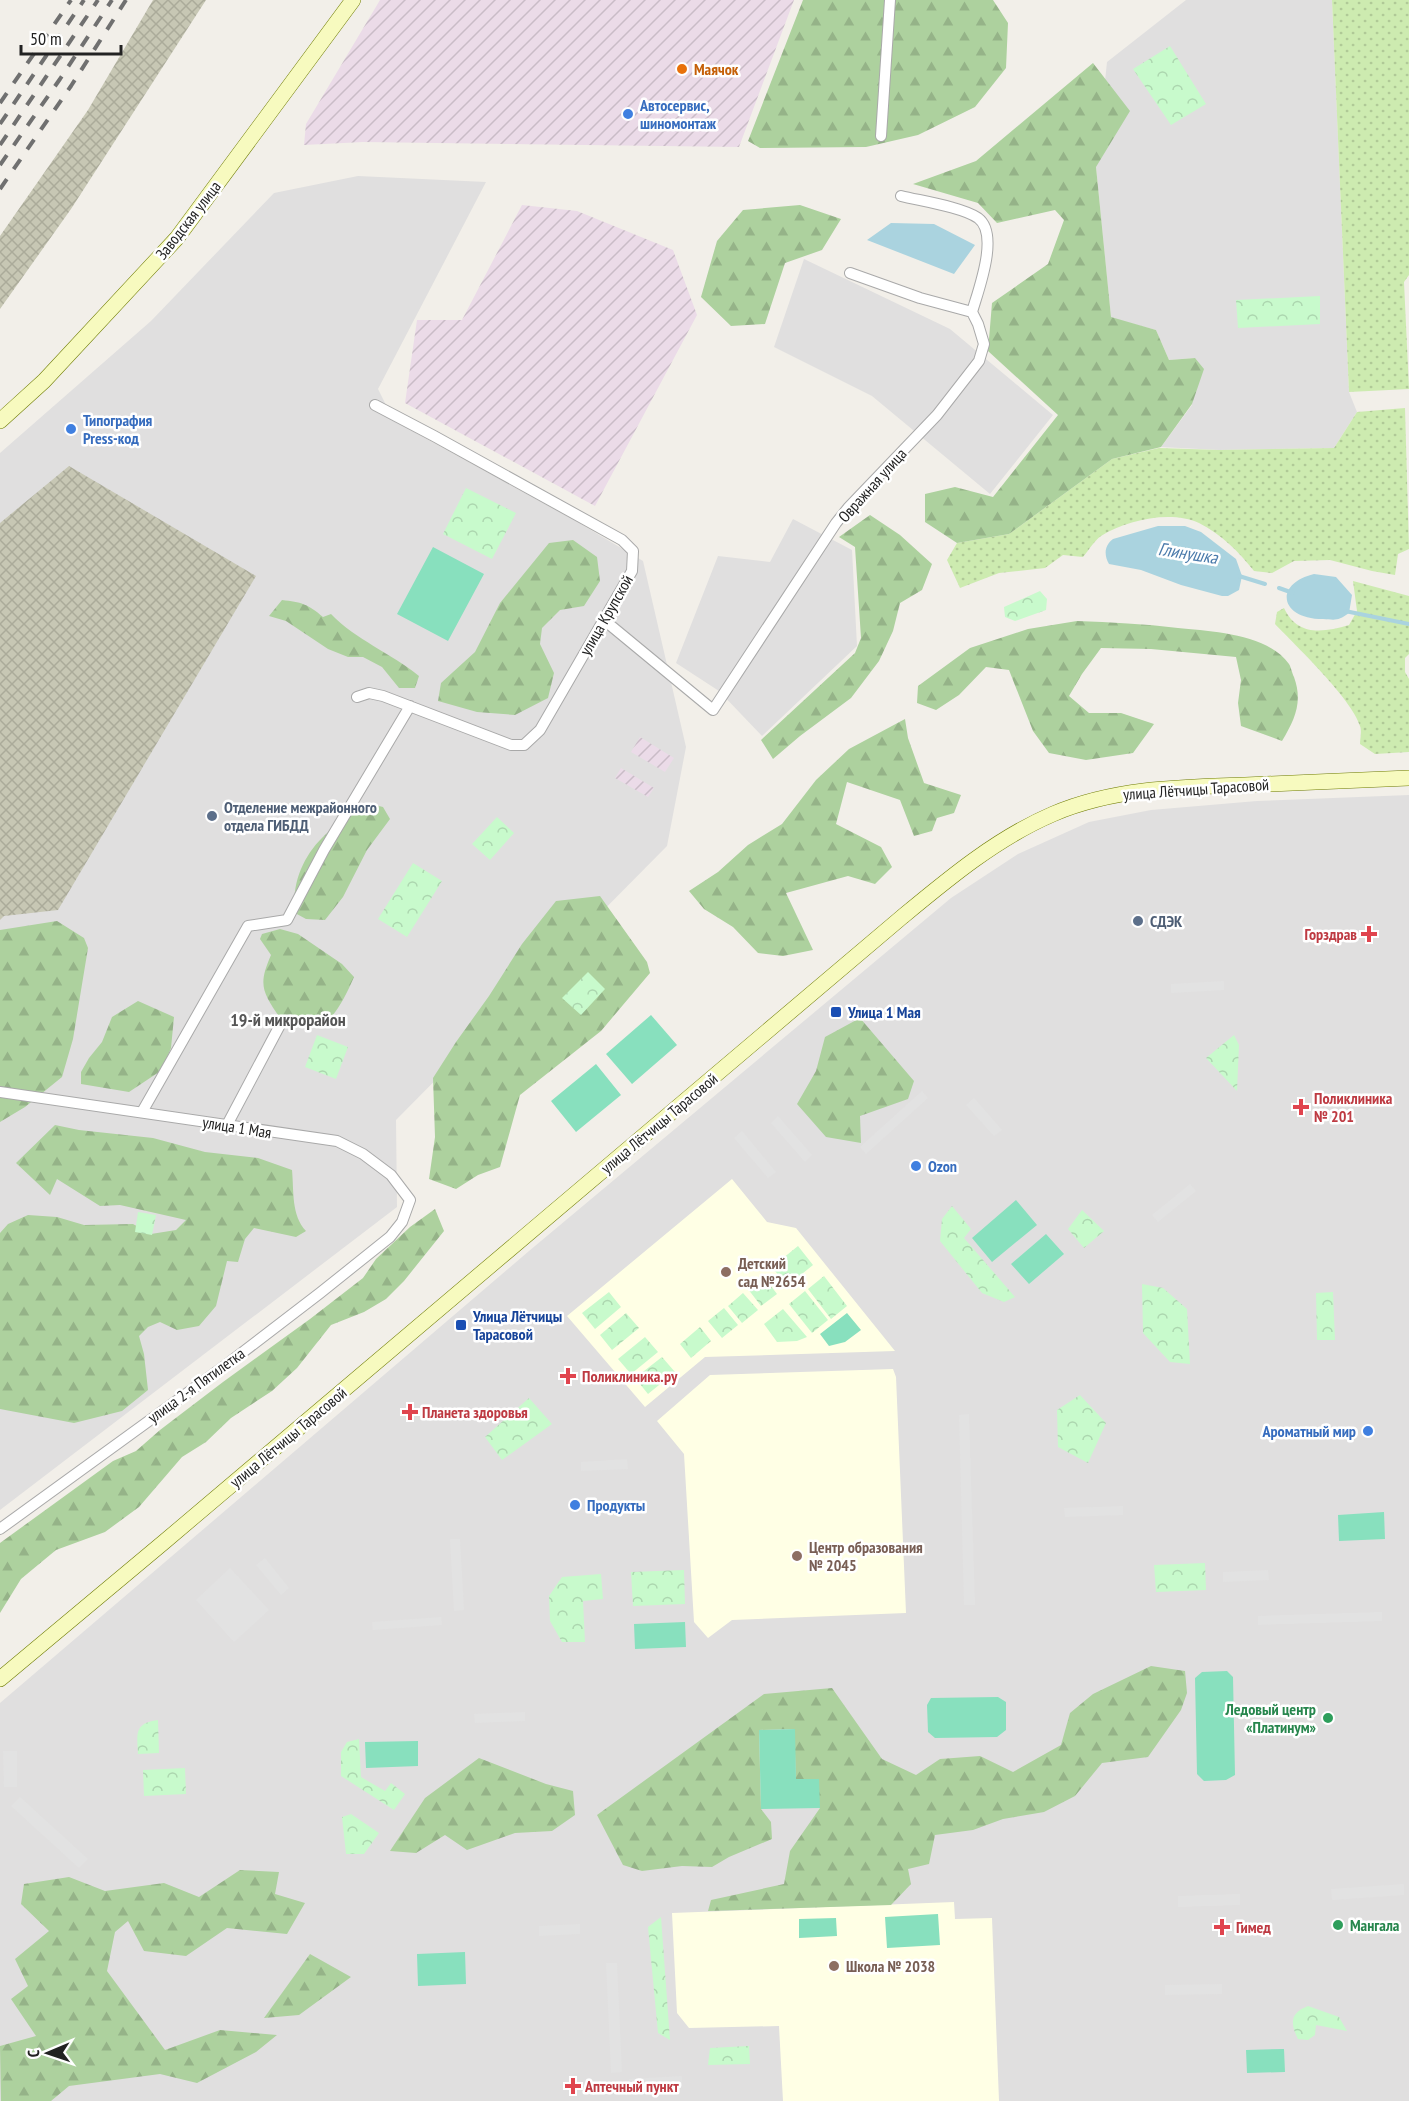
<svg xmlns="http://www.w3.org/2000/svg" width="1409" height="2101" viewBox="0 0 1409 2101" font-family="'PT Sans Narrow',sans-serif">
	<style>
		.residential { fill: #e0dfdf }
		.industrial { fill: url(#industrial-furrows) }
		.education { fill: #ffffe5 }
		.construction { fill: url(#construction-cross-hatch) }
		.grass { fill: url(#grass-dots) }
		.forest { fill: url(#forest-firs) }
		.park { fill: url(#park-crowns) }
		.pitch { fill: #88e0be }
		.parking { fill: #e2e2e2 }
		.water { fill: #aad3df }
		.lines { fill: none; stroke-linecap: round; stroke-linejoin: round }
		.stream { stroke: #aad3df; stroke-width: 4 }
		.minor-casing { stroke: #a9a9a9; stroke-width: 12 }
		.secondary-casing { stroke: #707d05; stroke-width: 16 }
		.minor { stroke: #fff; stroke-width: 10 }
		.secondary { stroke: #f7fabf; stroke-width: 15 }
		.rail { stroke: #707070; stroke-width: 4; stroke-dasharray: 12 12; stroke-linecap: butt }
		.food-dot { fill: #e8710a; stroke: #fff; stroke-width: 2 }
		.shop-dot { fill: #3f7fe0; stroke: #fff; stroke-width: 2 }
		.service-dot { fill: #5c6f8a; stroke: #fff; stroke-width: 2 }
		.health-dot { fill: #e0444e; stroke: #fff; stroke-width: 2 }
		.transit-dot { fill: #1a4fb4; stroke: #fff; stroke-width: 2 }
		.education-dot { fill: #8d6e63; stroke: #fff; stroke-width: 2 }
		.leisure-dot { fill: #2e9e5b; stroke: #fff; stroke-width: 2 }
		.labels { text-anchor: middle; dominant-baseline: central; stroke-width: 5; stroke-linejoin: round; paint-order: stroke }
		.food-label { font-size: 16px; font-weight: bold; fill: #c56008; stroke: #fff; text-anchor: start }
		.shop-label { font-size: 16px; font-weight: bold; fill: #366cbe; stroke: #fff; text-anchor: start }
		.street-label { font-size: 16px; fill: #222; stroke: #fff }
		.service-label { font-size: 16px; font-weight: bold; fill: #4e5e75; stroke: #fff; text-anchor: start }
		.health-label { font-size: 16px; font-weight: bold; fill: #be3a42; stroke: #fff; text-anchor: start }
		.transit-label { font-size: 16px; font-weight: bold; fill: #164399; stroke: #fff; text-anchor: start }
		.education-label { font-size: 16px; font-weight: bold; fill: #785e54; stroke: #fff; text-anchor: start }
		.leisure-label { font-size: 16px; font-weight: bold; fill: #27864d; stroke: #fff; text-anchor: end }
		.water-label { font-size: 18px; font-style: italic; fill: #4a7aab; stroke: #fff }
		.neighbourhood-label { font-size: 18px; font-weight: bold; fill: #555; stroke: #fff }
	</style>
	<defs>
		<pattern id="industrial-furrows" width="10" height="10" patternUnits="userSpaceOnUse" patternTransform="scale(1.5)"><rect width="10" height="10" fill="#ebdbe8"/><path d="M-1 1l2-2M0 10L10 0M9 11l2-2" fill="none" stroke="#c9bcc7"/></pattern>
		<pattern id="construction-cross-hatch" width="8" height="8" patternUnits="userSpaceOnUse" patternTransform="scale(1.5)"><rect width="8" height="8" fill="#c7c7b4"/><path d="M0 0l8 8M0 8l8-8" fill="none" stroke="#abab9a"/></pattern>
		<pattern id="grass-dots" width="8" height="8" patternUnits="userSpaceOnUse" patternTransform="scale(1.5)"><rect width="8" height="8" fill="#cdebb0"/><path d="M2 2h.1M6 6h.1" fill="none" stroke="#b0c997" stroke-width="1.8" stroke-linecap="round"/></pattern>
		<pattern id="forest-firs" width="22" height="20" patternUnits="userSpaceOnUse" patternTransform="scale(1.5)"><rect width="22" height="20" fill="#add19e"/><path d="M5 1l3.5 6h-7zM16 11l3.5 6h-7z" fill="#95b388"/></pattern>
		<pattern id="park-crowns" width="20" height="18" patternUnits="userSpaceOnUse" patternTransform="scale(1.5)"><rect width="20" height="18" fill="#c8facc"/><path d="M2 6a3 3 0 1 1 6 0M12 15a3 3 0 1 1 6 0" fill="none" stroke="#acd6af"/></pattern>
	</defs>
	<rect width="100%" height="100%" fill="#f2efe9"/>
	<!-- residential -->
	<path class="residential" d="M1186,0H1332L1349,392L1357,412L1334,448L1219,450L1161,447L1192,405L1194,358L1169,360L1156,330L1111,318L1096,167L1107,62Z
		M358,176L486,182L378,389L394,421L574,520L643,561L686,747L667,846L396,1120L397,1207L0,1510V453L151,321L274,193Z
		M804,259L950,329L1053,415L990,494L872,396L774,347Z
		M793,519L852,550L857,646L762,736L719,691L676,663L718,556L770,562Z
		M1409,795V2101H0V1703L529,1251L951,898L1018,854L1089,822L1151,810L1257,801Z"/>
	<!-- industrial -->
	<path class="industrial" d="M380,0H794L739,147L363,142L304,145L306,124Z
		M522,205L577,211L673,250L697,315L595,506L405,403L417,320H462Z
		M640,737L674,758L665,772L631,752Z
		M621,768L654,788L648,797L615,778Z"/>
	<!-- education -->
	<path class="education" d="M732,1179L767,1222L796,1228L895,1351L705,1357L645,1407L567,1316Z
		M893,1369L896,1377L906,1613L732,1620L708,1638L694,1622L684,1454L657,1421L710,1375Z
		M954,1902L955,1919L992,1918L999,2101H783L779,2026L689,2028L677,2013L672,1913Z"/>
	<!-- construction -->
	<path class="construction" d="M153,0H206L71,209L0,309V236L88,110Z
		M69,466L256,576L58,910L4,916L0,920V523Z"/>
	<!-- grass -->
	<path class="grass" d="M1332,0H1409V275L1404,282L1409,389L1349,392Z
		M1405,408L1409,549L1398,554L1395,575L1372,571L1330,560L1294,561L1272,573L1254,571C1239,552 1221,534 1199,523C1171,510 1126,520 1101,536C1094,541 1089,550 1083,557L1063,555L1045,568L999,573L960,588L947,560L957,543L1009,534L1112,459L1159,448L1219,450L1334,448L1357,412Z
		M1353,581L1409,596V654L1405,658V672L1409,679V752L1375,754L1360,744C1360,739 1362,731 1360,726C1352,699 1296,646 1275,624L1277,612L1284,608C1297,636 1322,633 1349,625L1357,611Z"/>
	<!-- forest -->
	<path class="forest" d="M803,0H993L1008,23L1006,68L975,107L918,135L866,147L760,148L748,141Z
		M1093,63L1130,111L1096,167L1111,317L1156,330L1169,360L1195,358L1204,369L1192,404L1161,447L1112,459L1009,534L957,543L925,522V494L955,487L993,497L1058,415L988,351L992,303L1048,264L1064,220L1055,210L997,223L978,203L913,184L976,161Z
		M800,205L841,219L822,250L785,263L765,324L731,326L701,297L717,241L743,210Z
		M870,515L900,535L932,564L922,590L900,603L893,631L879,661L851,698L800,736L773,759L761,740L855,653L861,638L855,547L839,537Z
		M573,540L597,557L600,581L584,606L560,610L542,628L540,644L554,673L548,698L515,715L477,712L438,701L441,683L475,652L500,603L549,543Z
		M282,600C301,602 308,604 323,617L331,614C356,640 391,653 419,676L415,688H399L382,667L363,657H348L328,649L286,621L269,616Z
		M1077,621C1111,622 1144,624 1178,628C1211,631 1268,634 1289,664C1291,667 1292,673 1294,677C1303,702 1295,719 1282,741L1241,726L1238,703L1241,680L1236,657L1151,649L1101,648L1082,674L1069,696L1089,713H1121L1154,724L1133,753L1086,760L1049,753L1033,731L1009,670L986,667L959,695L936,710L917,703L918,686L970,648L1028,629Z
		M905,719L908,738L924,783L961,795L954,813L937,818L932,831L914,836L900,800L847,782L836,824L881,847L892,867L875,884L848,876L786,893L813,950L783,956L758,953L733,927L704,909L689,891L718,872L748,845L782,824L816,780L849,749Z
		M367,803L383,807L390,819L367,850L343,897L325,920L306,919L295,913C291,883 304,854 326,834C338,822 354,815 367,803Z
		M600,896L647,962L650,973L601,1031L520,1095L500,1167L478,1175L456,1189L429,1179L435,1137L433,1078L456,1042L489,996L522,944L556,901Z
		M57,921L84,938L88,948L73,1039L62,1077L25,1107L0,1122V930Z
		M280,929L298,934L342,964L354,977C346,995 338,1012 323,1026L305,1021L280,1018C262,991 258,985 271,955L260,939L262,934Z
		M138,1001L174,1017L171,1048L162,1070L129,1092L81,1084V1072L89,1058L102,1042L112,1017Z
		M860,1018L914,1081L908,1099L860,1116L861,1143L826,1137L797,1104L816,1071L825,1037Z
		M55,1125L79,1130L153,1138L205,1152L258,1158L292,1170C294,1191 291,1215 306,1231L296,1237L254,1228L245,1239L238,1262L227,1261L216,1306L199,1326L177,1330L160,1322L148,1327L139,1336L144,1354L148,1390L122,1411L74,1423L0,1409V1233L8,1224L28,1215L57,1217L84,1225L133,1224L151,1234L176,1230L186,1220L120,1205L100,1206L57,1179L50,1195L16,1163Z
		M435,1209L444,1231L404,1281L386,1299L364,1312L331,1325L297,1368L272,1391L231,1418L206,1442L182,1457L139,1507L105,1532L56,1550L21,1579L0,1613V1543L113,1461L136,1451L160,1430L223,1382L310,1319L363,1278L376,1259L410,1227Z
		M1151,1666L1185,1671L1187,1693L1181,1710L1148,1757L1102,1763L1075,1796L1044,1812L1003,1819L973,1830L935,1835L929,1864L908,1869L911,1884L891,1905L708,1911L711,1900L784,1884L790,1851L820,1808L796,1779L794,1729L759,1730L761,1809L771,1822L772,1839L729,1857L712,1867L682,1866L642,1871L623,1865L597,1815L764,1694L832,1688L882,1759L916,1775L940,1759L980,1756L1013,1772L1061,1745L1070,1713L1093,1694Z
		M479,1758L546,1784L573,1791L575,1815L552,1831L515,1833L467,1850L445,1835L416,1853L390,1851L425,1798Z
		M240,1870L279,1872L275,1894L305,1903L287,1934L227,1928L186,1956L144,1951L128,1921L115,1932L107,1971L165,2050L220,2030L277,2035L256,2052L197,2083L160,2074L69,2086L51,2101H1L0,2046L36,2036L11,1999L28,1986L15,1959L49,1931L21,1904L24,1884L69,1877L105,1891L164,1883L199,1897Z
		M310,1954L351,1977L299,2015L264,2018Z"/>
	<!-- park -->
	<path class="park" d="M1170,46L1206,104L1171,125L1133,69Z
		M1320,296V324L1238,328L1236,300Z
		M466,488L516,513L492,559L443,534Z
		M1040,591L1047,599L1046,610L1015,621L1005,617L1004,607Z
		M497,817L514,833L490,860L472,844Z
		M413,863L442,881L407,937L378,919Z
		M588,972L605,989L581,1015L562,998Z
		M317,1035L348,1047L336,1079L305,1067Z
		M1234,1035L1239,1045L1237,1091L1206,1058Z
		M952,1206L971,1229L964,1238L1015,1297L1004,1302L982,1293L940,1241L942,1219Z
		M1082,1210L1104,1231L1084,1248L1068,1229Z
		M138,1212L156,1215L152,1235L135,1232Z
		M798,1246L813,1265L787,1286L772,1267Z
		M824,1276L847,1306L831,1319L808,1289Z
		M764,1277L777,1294L761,1306L748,1289Z
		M1142,1284L1163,1288L1187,1309L1190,1364L1170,1362L1143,1333Z
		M805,1291L828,1320L812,1333L789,1304Z
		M609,1292L621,1307L595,1329L582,1313Z
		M1333,1292L1335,1340H1317L1316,1293Z
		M743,1293L758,1310L742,1323L728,1306Z
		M724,1308L738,1325L722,1338L708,1321Z
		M783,1309L807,1337L797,1341L777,1342L764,1324Z
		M626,1313L639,1328L612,1350L600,1335Z
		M700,1327L711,1341L691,1358L680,1344Z
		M645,1337L658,1352L631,1374L618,1359Z
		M662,1357L675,1372L648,1394L635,1378Z
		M1080,1395L1106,1423L1088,1463L1058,1447L1057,1410Z
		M529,1398L552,1424L502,1460L485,1437Z
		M1205,1563L1206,1590L1156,1592L1154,1565Z
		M684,1570L685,1604L633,1606L631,1572Z
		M601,1574L603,1599L583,1601L585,1642H562L550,1621L549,1596L562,1577Z
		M158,1720L159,1753L138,1754C137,1734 134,1723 158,1720Z
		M359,1739L361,1777L385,1791L391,1783L405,1794L394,1810L341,1776V1752L347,1742Z
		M185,1768L186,1794L144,1796L143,1770Z
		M351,1814L379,1833L364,1854H346L342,1817Z
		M661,1917L670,2040L658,2033L648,1927Z
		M1308,2006L1339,2017L1347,2031L1316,2025L1315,2035L1308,2040L1298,2039C1290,2023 1290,2013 1308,2006Z
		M749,2046L750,2064L708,2065L710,2048Z"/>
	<!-- pitch -->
	<path class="pitch" d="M433,547L484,574L448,641L397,614Z
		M651,1015L677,1045L632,1084L606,1054Z
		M596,1064L621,1095L576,1132L551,1101Z
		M1016,1200L1037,1225L992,1262L972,1238Z
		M1046,1234L1064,1254L1029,1284L1011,1264Z
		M847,1313L861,1330L845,1342L829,1346L820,1334Z
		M1384,1512L1385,1539L1339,1541L1338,1515Z
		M685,1622L686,1647L635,1649L634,1624Z
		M1227,1671L1233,1677L1235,1775L1226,1780L1204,1781L1197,1774L1195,1678L1202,1672Z
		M998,1697L1006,1702V1730L997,1737L935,1738L928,1732L927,1705L931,1698Z
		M795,1729L796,1779H819L820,1808L761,1809L759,1730Z
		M418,1741V1766L366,1768L365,1742Z
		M938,1914L940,1945L887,1948L885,1917Z
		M836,1918L837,1936L799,1938V1919Z
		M465,1952L466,1984L418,1986L417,1954Z
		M1284,2049L1285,2072L1247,2073L1246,2050Z"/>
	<!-- parking -->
	<path class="parking" d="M1224,981V990L1171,993V984Z
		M922,1091L928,1098L866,1154L860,1147Z
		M974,1098L1002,1130L994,1136L966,1105Z
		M778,1116L812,1155L805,1162L771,1123Z
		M742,1131L776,1172L768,1178L734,1138Z
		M1190,1184L1196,1191L1158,1222L1152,1215Z
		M969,1414L975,1605H964L959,1415Z
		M627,1459L628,1469L581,1471V1462Z
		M1123,1506V1515L1065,1517L1064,1508Z
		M450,1539H460L464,1610L454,1611Z
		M265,1558L289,1588L281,1595L256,1565Z
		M230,1568L269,1610L234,1642L196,1600Z
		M1268,1570L1269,1580L1223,1582V1572Z
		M1382,1612V1621L1258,1625V1616Z
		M441,1617L442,1625L373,1630L372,1622Z
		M525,1712V1721L475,1723L474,1714Z
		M3,1751H17V1787H4Z
		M20,1797L88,1859L79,1868L11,1806Z
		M1404,1884V1895L1332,1900L1331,1889Z
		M1240,1894V1905L1178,1907V1896Z
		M580,1924V1934L539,1936V1926Z
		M606,1963H617L622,2072L611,2073Z
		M1222,1984V1994L1165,1995V1985Z
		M682,2076V2086L630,2089L629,2079Z"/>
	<!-- water -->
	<path class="water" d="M891,223L934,224L975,245L954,274L867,240Z
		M1158,526H1185L1201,532L1236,559L1242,576L1239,590L1228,596H1222L1181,585L1141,570L1109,564C1104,555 1104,546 1113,539Z
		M1314,574L1336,577L1352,595L1349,613C1338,621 1336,620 1323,619C1280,619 1273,584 1314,574Z"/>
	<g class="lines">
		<!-- stream -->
		<path class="stream" d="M1239,576L1265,584
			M1279,588L1293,593
			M1345,611L1409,624"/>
		<!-- minor casing -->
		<g class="minor-casing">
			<path id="minor" d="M881,136L890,0
				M901,196C921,201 962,207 978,218C1000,234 978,291 972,312
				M604,620L713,710L836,523L848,508L937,415L979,361L984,344L978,324L972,312L920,298L850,273
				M357,697L369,693L383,696L511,745H524L540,730L632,571L633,551L622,540L434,436L375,405
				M0,1092L337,1141L363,1154L391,1175L410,1200L402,1222L390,1237L320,1293L230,1362L0,1529
				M142,1112L248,926L287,920L324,850L410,706
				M227,1125L280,1025"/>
		</g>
		<!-- secondary casing -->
		<g class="secondary-casing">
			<path id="secondary" d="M0,421L44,381L177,238L353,0
				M0,1679L164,1542L902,917C949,878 997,838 1053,814C1114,788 1179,787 1245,785C1300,783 1354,780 1409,778"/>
		</g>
		<!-- minor -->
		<use href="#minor" class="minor"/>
		<!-- secondary -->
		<use href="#secondary" class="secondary"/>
		<!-- rail -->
		<path class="rail" d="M0,103L71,0
			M0,124L84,0
			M0,145L98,0
			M0,165L60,79L112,0
			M0,189L71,86L126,0"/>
	</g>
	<!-- markers -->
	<circle class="food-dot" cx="682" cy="69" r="6"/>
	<g class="shop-dot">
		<circle cx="628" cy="114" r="6"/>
		<circle cx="71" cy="429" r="6"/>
		<circle cx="916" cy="1166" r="6"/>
		<circle cx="1368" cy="1431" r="6"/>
		<circle cx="575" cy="1505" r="6"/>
	</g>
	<g class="service-dot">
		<circle cx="212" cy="816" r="6"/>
		<circle cx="1138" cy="921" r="6"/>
	</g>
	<g class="health-dot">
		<path d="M1366 925h6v6h6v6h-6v6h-6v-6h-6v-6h6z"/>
		<path d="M1298 1098h6v6h6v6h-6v6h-6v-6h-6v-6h6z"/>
		<path d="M565 1367h6v6h6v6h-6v6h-6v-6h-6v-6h6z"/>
		<path d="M407 1403h6v6h6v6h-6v6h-6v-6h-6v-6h6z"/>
		<path d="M1219 1918h6v6h6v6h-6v6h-6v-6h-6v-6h6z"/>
		<path d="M570 2077h6v6h6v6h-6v6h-6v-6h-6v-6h6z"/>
	</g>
	<g class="transit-dot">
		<rect x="830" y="1006" width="12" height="12" rx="3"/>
		<rect x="455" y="1319" width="12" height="12" rx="3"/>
	</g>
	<g class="education-dot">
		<circle cx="726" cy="1272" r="6"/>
		<circle cx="797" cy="1556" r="6"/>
		<circle cx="834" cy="1966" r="6"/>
	</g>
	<g class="leisure-dot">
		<circle cx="1328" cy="1718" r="6"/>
		<circle cx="1338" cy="1925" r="6"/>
	</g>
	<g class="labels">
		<!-- food labels -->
		<g class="food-label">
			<text x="694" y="69">Маячок</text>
		</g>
		<!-- shop labels -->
		<g class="shop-label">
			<text x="640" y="105">Автосервис,<tspan x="640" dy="18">шиномонтаж</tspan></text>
			<text x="83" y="420">Типография<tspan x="83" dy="18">Press-код</tspan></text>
			<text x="928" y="1166">Ozon</text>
			<text x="1356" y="1431" text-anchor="end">Ароматный мир</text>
			<text x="587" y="1505">Продукты</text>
		</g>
		<!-- street labels -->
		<g class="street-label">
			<text transform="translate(188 220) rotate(-52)">Заводская улица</text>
			<text transform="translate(872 485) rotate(-48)">Овражная улица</text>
			<text transform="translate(606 615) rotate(-60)">улица Крупской</text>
			<text transform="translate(1196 789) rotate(-4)">улица Лётчицы Тарасовой</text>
			<text transform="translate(659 1123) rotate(-40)">улица Лётчицы Тарасовой</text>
			<text transform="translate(237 1127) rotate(9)">улица 1 Мая</text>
			<text transform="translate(196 1385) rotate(-36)">улица 2-я Пятилетка</text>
			<text transform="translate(288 1437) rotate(-40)">улица Лётчицы Тарасовой</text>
		</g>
		<!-- service labels -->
		<g class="service-label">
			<text x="224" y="807">Отделение межрайонного<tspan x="224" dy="18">отдела ГИБДД</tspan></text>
			<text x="1150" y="921">СДЭК</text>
		</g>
		<!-- health labels -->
		<g class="health-label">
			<text x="1357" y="934" text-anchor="end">Горздрав</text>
			<text x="1314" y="1098">Поликлиника<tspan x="1314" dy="18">№ 201</tspan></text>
			<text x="582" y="1376">Поликлиника.ру</text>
			<text x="422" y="1412">Планета здоровья</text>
			<text x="1236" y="1927">Гимед</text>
			<text x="585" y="2086">Аптечный пункт</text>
		</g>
		<!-- transit labels -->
		<g class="transit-label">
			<text x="848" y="1012">Улица 1 Мая</text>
			<text x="473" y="1316">Улица Лётчицы<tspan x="473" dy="18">Тарасовой</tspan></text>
		</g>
		<!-- education labels -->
		<g class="education-label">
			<text x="738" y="1263">Детский<tspan x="738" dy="18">сад №2654</tspan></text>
			<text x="809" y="1547">Центр образования<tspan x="809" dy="18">№ 2045</tspan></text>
			<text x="846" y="1966">Школа № 2038</text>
		</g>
		<!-- leisure labels -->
		<g class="leisure-label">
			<text x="1316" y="1709">Ледовый центр<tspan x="1316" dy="18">«Платинум»</tspan></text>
			<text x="1350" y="1925" text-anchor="start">Мангала</text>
		</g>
		<!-- water labels -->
		<g class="water-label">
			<text transform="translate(1188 553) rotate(9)">Глинушка</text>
		</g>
		<!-- neighbourhood labels -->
		<g class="neighbourhood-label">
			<text x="288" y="1019">19-й микрорайон</text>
		</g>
	</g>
	<!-- north arrow -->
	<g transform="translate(48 2053) rotate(268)" stroke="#ffffff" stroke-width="4.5" paint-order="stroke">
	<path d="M0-4.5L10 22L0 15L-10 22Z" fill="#222222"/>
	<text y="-9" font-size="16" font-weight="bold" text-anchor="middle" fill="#222222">С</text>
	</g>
	<!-- scale -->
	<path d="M21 45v9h100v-9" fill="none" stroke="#222222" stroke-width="3"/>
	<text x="30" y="45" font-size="18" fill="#222222" stroke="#ffffff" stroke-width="4.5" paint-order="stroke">50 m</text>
</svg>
